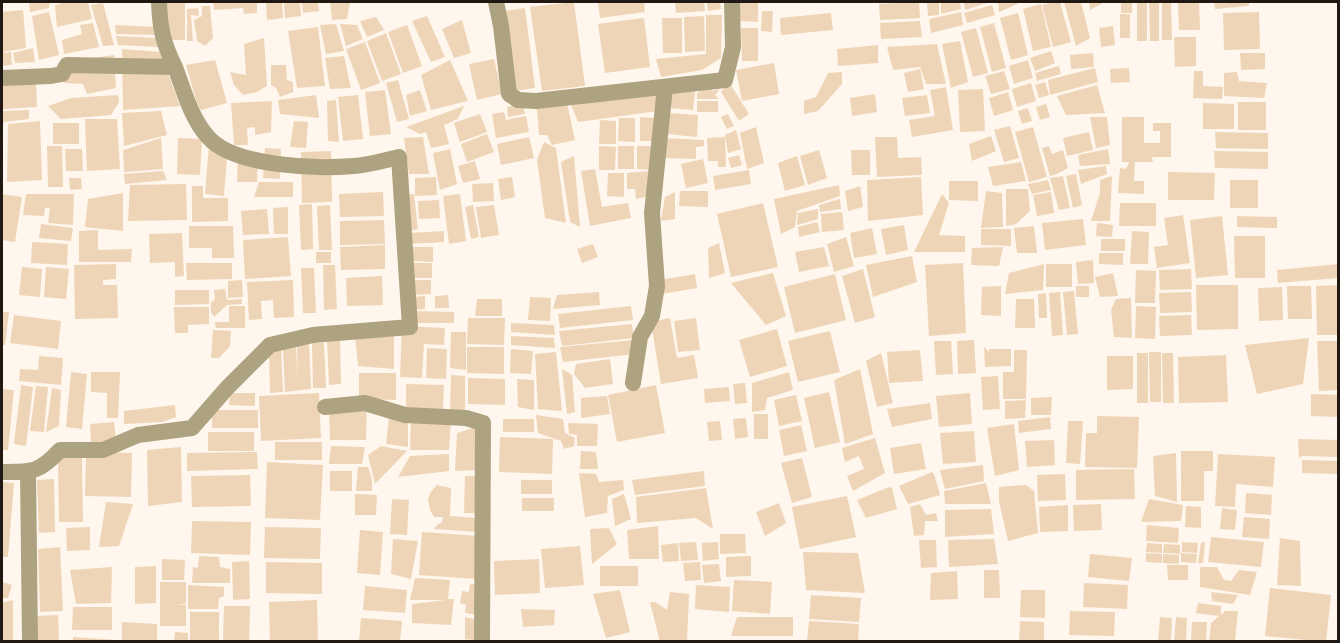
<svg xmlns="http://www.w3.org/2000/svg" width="1340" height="643" viewBox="0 0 1340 643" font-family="'PT Serif',serif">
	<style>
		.building { fill: #efd5b8 }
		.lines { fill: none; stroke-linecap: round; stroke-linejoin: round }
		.minor { stroke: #aea381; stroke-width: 16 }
	</style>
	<rect width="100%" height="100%" fill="#fff6ed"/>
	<!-- building -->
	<path class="building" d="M29,2H50L49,8L30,12Z
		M65,2H88L92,19L57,27L55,5Z
		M162,2H185V40H172Z
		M213,2H257V13L244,14L243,8L214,10Z
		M266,2H282L283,18L267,20Z
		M284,2H300L301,16L285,18Z
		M302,2H318L319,11L303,13Z
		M330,2H350L347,19L332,20Z
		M574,2L585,86L542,91L530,7Z
		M598,2H644L645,12L600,18Z
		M675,2H704L705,11L676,13Z
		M707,2H720L721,9L708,11Z
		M739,2H758V22L739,21Z
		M913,2H919L920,18L880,20L879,4Z
		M927,2H939V15L928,16Z
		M941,2H960L961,9L941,14Z
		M964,2H990L965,10Z
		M998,2H1022L999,12Z
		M1054,2H1060L1071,42L1053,47L1042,5Z
		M1064,2H1081L1090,38L1076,46Z
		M1089,2H1105L1090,10Z
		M1121,2H1132V13H1121Z
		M1137,2H1147V41H1137Z
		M1149,2H1159V41H1150Z
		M1162,2H1171L1172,40H1162Z
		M1178,2H1199L1200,30H1179Z
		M1214,2H1249V6L1215,9Z
		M103,3L114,45L103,46L91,5Z
		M1041,4L1051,47L1033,51L1023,9Z
		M992,5L995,15L967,23L964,13Z
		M202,6H210L213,38L205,46L197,41L194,20L202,16Z
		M198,8L199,16L191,15L193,41H187V9Z
		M525,8L535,88L513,91L504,11Z
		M23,10L26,48L2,52V12Z
		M762,11H773L772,32L761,31Z
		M49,12L59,55L39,60L32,16Z
		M961,12L963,25L931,33L929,19Z
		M1259,12L1260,49L1224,50L1223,13Z
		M831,13L833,30L781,35L780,18Z
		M1018,13L1028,55L1011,60L1000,18Z
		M1120,14H1130V38H1120Z
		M706,15H722L721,58L702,70L661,77L656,59L706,54Z
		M427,16L445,57L431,62L412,21Z
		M704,16L705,51L685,52L684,17Z
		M376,17L384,30L367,37L360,21Z
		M644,18L650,67L605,73L598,24Z
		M662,18H682V53H663Z
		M462,20L471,53L454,58L442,29Z
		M920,21L922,37L881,39L880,23Z
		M93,23L99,47L64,54L62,40L82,34L80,25Z
		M994,23L1006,68L992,72L980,27Z
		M336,24L344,51L326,54L320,25Z
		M340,24L357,25L363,39L346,46Z
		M115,25L157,27V35L116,34Z
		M407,25L422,66L403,73L388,32Z
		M1113,26L1115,45L1101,47L1099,28Z
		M318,27L325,86L297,88L288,31Z
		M741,28H758V61H742Z
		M976,28L988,73L973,77L961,32Z
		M386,33L401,74L382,81L367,41Z
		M116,36L158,38L159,47L118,45Z
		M1174,37H1196V66L1175,67Z
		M264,38L267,86L257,92L243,95L234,85L230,72L246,75L244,44Z
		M960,41L968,82L951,88L942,44Z
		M365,42L380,83L361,90L346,49Z
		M937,44L946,84H926L920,67L893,70L887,47Z
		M878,45V63L838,66L837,49Z
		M33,48L35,62L15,63L13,53Z
		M122,49L160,52L180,106L123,110Z
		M1051,51L1055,63L1035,71L1030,58Z
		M11,52L12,65L2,66V53Z
		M1093,53L1094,67L1071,69L1070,55Z
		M1240,53H1265V69L1241,70Z
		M114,55L116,88L87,94L83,84L64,83L58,63Z
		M344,56L351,88L330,89L325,58Z
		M494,59L502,94L477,100L469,64Z
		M215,60L227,103L201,110L197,103L186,65Z
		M450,60L468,101L431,110L421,75Z
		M1028,60L1033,78L1014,84L1009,66Z
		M774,63L779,94L742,101L736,70Z
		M271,65H286L287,80L293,82V92L280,97L276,88L271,85Z
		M1059,66L1061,74L1037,81L1035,73Z
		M1095,68L1098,82L1050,95L1048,80Z
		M1129,68L1130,82L1111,83L1110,69Z
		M920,69L924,89L908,92L904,73Z
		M1004,71L1010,89L991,94L985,76Z
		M1194,71H1203V86L1223,87L1222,99L1193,98Z
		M842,72V84L818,111L804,114V101L816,97L828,73Z
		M1237,72L1239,81L1267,83L1264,98L1224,96V73Z
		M36,80L37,107L2,109V82Z
		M398,80L409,119L397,122L386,83Z
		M729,82L749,114L739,121L721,92Z
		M1045,82L1049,95L1039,98L1035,85Z
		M1031,83L1036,101L1017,107L1012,89Z
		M1097,85L1105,113L1066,115L1057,96Z
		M710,86L712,91L720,89L715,95L719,99H697V93Z
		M946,87L953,130L912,137L909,120L935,116L930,90Z
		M983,89L985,131L960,132L958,90Z
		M385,90L391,134L370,136L365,92Z
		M420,90L427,111L410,116L406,95Z
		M668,90L695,92L693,110L666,108Z
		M660,92L658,111L578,122L571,105Z
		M1008,92L1013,110L994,116L989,98Z
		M875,94L877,112L852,116L850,98Z
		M118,95L119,102L111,115L61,119L48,106L71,98Z
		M316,95L319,118L280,114L278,100Z
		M358,95L363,139L343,141L338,97Z
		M927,95L930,113L905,116L902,98Z
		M336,100L339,142L328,141L327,101Z
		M272,101L271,132L255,135V127L247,128L248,145H234L231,103Z
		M697,101H718V112H697Z
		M1238,102H1266V130H1238Z
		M567,103L575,140L552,145L547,135H539L537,109Z
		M1203,103L1234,104V129H1203Z
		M523,104L525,114L508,117L507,107Z
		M1046,104L1050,117L1040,120L1036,107Z
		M464,106L458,119L444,125L449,144L431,148L426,132L420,134L406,127Z
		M1028,108L1032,121L1022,124L1018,111Z
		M29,110V119L4,122L2,126V111Z
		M161,111L167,135L124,146L122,113Z
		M504,112L506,120L526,116L529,132L496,138L492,114Z
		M668,113L698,115L697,137L666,134Z
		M480,114L487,132L460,142L454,123Z
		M728,114L734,126L727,129L721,117Z
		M640,117L657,118L656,141H640Z
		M1090,117H1107L1110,145L1096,148Z
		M1122,117H1144V143H1160V131H1153V123H1171V157H1152L1153,162H1135L1134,181H1144V194L1118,193L1120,168L1126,169L1129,162H1122Z
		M619,118H635V142L618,141Z
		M85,119H117L120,169L87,171Z
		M600,120L616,121V144H599Z
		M40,121L42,180L7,182L8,124Z
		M294,121L308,122L306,148L290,147Z
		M53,123H79V144H53Z
		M1010,126L1019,158L1004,162L994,130Z
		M756,127L764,163L747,169L740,133Z
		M1033,127L1047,177L1029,182L1015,132Z
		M736,130L741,149L728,153L725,135Z
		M1089,132L1093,150L1067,156L1063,138Z
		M1215,132L1268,133V149L1216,148Z
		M487,134L494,152L467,162L461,144Z
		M991,136L996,151L972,161L969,144Z
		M423,137L429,174H409L404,138Z
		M529,137L534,158L501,165L497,144Z
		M725,137L726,167H718V161H708L707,138Z
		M875,137H897L898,158L921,157L922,175L877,177Z
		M161,138L163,169L124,172L123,150Z
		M178,138L202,139L200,175L177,174Z
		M665,138L704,140V146L696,147V159L664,158Z
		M544,142L556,148L566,223L545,218L537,160Z
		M209,144L227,157L224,196L205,194Z
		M47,146H62L63,187H48Z
		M599,146L616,147L615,170H599Z
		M618,146H634V169H618Z
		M637,146H653V170L637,169Z
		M1049,146L1052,154L1063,150L1068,168L1057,174L1050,176L1042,148Z
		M265,148L281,149L280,179L263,178Z
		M65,149H82L83,171H66Z
		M450,149L457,184L440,190L433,153Z
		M1108,149L1110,164L1080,166L1078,155Z
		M819,150L827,178L808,185L800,156Z
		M851,150H870V175H852Z
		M331,151L332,202L302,203L301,152Z
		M1214,151L1268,152V169L1215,168Z
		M238,154H258L257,182H237Z
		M739,155L742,165L731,168L728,158Z
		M574,156L580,227L570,222L561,162Z
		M797,156L805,185L785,191L778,163Z
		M703,159L708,183L686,188L681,164Z
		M475,161L480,179L463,183L458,166Z
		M1021,162L1026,181L993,186L988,167Z
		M1106,166L1107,174L1081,184L1078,170Z
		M595,169L602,207L628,203L631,218L590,226L581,171Z
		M749,170L751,184L715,190L713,176Z
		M163,171L167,180L125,184L124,174Z
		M651,171L649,196L636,199L635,189H627V173Z
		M1168,172L1215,173L1214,200H1168Z
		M608,173H624V197L607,196Z
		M1076,174L1082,205L1073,208L1066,176Z
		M1063,176L1070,208L1059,210L1050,178Z
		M1112,176L1110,221H1091L1100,193V180Z
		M436,177L437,195L415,196V178Z
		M512,177L515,197L501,200L498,179Z
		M921,177L923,215L868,221L867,180Z
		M69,178H81L82,189L70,190Z
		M1048,180L1051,190L1032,194L1028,184Z
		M1230,180H1258V208H1230Z
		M949,181H978V201L949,200Z
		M259,182H293V197H254Z
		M493,183L494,201L473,202L472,184Z
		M186,184L187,220L128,221L130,185Z
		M839,185L840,196L797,211L795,227L781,234L774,199Z
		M192,186H203V198H228V221L192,222Z
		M860,186L863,207L848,211L845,191Z
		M1006,189H1028L1030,211L1016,224L1006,226Z
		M680,191H708V207L679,206Z
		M986,191L1002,193L1003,227L981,228Z
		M383,192L384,216L340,217L339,194Z
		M675,192V219L661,221L665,197Z
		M1051,192L1054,213L1037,216L1033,195Z
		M123,193V231L85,227L88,199Z
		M2,194L22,197L15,242L2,240Z
		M26,194H74L73,225L48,223L50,208H45L44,216L23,215Z
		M414,194L418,229L408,231L403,195Z
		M460,194L466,241L449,244L443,196Z
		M942,194L949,203L939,235L965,236V252H914Z
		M840,199L841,209L820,212L819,205Z
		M439,200L440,218L419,219L418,201Z
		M763,203L778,267L731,277L717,214Z
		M1120,203H1156V226H1119Z
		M312,204L313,249L301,250L299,205Z
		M330,205L332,250H319L317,206Z
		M473,205L479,237L471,239L465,207Z
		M494,205L499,235L481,238L476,207Z
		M288,207V234H274L273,208Z
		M267,209L269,234L243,235L241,211Z
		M818,209V219L797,225L798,213Z
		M842,212L844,230L822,232L821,214Z
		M1183,215L1190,263L1157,268L1154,247L1168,245L1164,218Z
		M1222,216L1228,275L1196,278L1190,220Z
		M1237,216L1277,217V228L1237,227Z
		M1083,219L1086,245L1045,250L1042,223Z
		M384,220L385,244L340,245V221Z
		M817,222L820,232L799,237L798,227Z
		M1097,223L1113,225L1112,237L1096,236Z
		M41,224L73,228L71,241L39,238Z
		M904,225L908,250L886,255L881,229Z
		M189,226H233L234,258H212V248H189Z
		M1034,226L1037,253H1017L1014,228Z
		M872,228L877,254L854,258L850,233Z
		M981,229H1011V246L981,245Z
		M98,230V250L132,249L131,262H79V231Z
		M444,231V242L408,244V233Z
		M1132,231L1149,232L1148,264H1130Z
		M182,233L184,276L175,277V262L150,263L149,234Z
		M1234,236H1265V278H1235Z
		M288,237L291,276L245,279L243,240Z
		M846,237L854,266L834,272L827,244Z
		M1101,239H1125V251H1101Z
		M32,242L68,244L67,265L31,263Z
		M719,243L725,273L709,278L708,248Z
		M593,244L598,257L582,263L577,249Z
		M385,245V269L341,270L340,247Z
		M412,247H433V262L412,261Z
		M824,247L829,266L799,272L795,252Z
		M1003,247L999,266L971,265L972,248Z
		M316,252H331V263H316Z
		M1099,253H1123V265L1099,264Z
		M912,256L917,282L873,297L866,265Z
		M1093,260L1094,283L1078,284L1076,262Z
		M186,263H232V279L187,280Z
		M411,263H432V278H411Z
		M963,263L966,333L929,336L925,265Z
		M116,264V279L103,280V285H117L118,318L75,319L74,265Z
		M1044,264L1043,290L1005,294L1009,273Z
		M1046,264H1072V287H1046Z
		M1338,264V278L1278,283L1277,270Z
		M323,265H335L337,309L324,310Z
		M22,267L42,269L40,297L19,295Z
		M46,267L69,269L66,299L44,297Z
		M301,268H314L316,313H303Z
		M863,269L875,317L855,323L842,276Z
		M1191,269L1192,289L1160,290L1159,270Z
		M1136,270L1156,271L1155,303H1135Z
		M773,273L786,316L766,325L731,283Z
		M1113,273L1118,296L1100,297L1095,277Z
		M695,274L697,288L662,294L659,280Z
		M835,274L846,320L795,333L784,287Z
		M382,276L383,305L347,306L346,278Z
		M242,280L243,297L228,298V281Z
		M293,280L294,317L274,318L273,300L261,301L262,319L249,320L247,282Z
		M410,280H431V294L410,295Z
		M1196,285H1238V329L1197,330Z
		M1338,285V335H1317L1316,286Z
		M1001,286V316L981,315L982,287Z
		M1076,286H1089V297H1076Z
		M1287,286H1311L1312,319H1288Z
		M1282,287L1283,320L1259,321L1258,288Z
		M225,289L227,300L242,299V304L227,305L214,317L211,312V302L215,300L214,290Z
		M175,290H209V304L175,305Z
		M1074,291L1078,334L1067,335L1063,292Z
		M599,292L600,305L553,309L557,295Z
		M1060,292L1063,335L1052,336L1049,293Z
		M1191,292L1192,312L1160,313L1159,293Z
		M1046,293L1047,318H1039L1038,294Z
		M448,295L449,308H435V296Z
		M425,296V309L412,310V297Z
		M530,297L551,298L550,321L528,320Z
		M1131,298L1132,338L1114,337L1111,310L1116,299Z
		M477,299H502V316H475Z
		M1016,299H1034L1035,328H1015Z
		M229,306H245V328H216L215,322H229Z
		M631,306L633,320L560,328L558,314Z
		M1136,306L1156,307L1155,339L1135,338Z
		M174,307H209V324L188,325V333H175Z
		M414,311L454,312V323H414Z
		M2,312H9L5,345H2Z
		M14,315L61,321L58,349L10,343Z
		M1191,315L1192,335L1160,336L1159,316Z
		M468,318H505L504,345L467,344Z
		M670,318L677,358L694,355L698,378L661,384L651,322Z
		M696,318L700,350L678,352L674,321Z
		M394,323V369L358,366L354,325Z
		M511,323L554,325L555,335L511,332Z
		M632,324L634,338L562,346L559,331Z
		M402,326L445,328L444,345L424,344L422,378L400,377Z
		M777,329L787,366L750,377L739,340Z
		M213,330L231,331L230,346L219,358H211Z
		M830,331L840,372L798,382L788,341Z
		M451,332H466V370L450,368Z
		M511,336L554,338L555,348L511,345Z
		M1309,338L1303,384L1257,394L1245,345Z
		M340,339L341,384L329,385L327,340Z
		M634,340L635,354L563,362L560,347Z
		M974,340L976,373L958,374L957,341Z
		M934,341H951L953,374L936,375Z
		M1317,341H1338V390L1319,391Z
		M312,343H324L326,388H313Z
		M309,344L311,389L285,392L283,347H296L298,384L297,345Z
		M281,347L283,392L270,393L269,348Z
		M467,347H504V374L467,373Z
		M984,347L989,352V349H1011V366L985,367Z
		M427,348L447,349L446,379L426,378Z
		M511,349L533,351L531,374L510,373Z
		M920,350L923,381L889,383L887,352Z
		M1014,350H1027L1026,399H1003V372H1014Z
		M556,352L562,411L538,409L535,354Z
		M1149,352H1161V402H1150Z
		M881,353L893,403L877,407L866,361Z
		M1137,353H1148V403H1137Z
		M1162,353H1173L1174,403H1163Z
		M1226,355L1228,402L1179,403L1178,357Z
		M39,356L63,358L61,385L19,381L20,369L38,370Z
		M1107,356H1133V389L1107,390Z
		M610,359L613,384L585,388L574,374L576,364Z
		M562,369L572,375L575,412L567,414Z
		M860,369L873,434L845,444L834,380Z
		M71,372L87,374L82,429L66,427Z
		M91,372H120L118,418H107V393L91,392Z
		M789,372L793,390L767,398L765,410L752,412V383Z
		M359,373H396V400L367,399L366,440H330L329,402L359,400Z
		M451,375L465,376V413L450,411Z
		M998,376L1000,409L983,410L981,377Z
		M468,378L505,379V405L468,404Z
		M517,379L534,380V410L518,407Z
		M745,383L747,403L735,404L733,384Z
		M406,384L444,385L443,411H406Z
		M21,385L33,387L26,446L14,444Z
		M656,385L665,433L617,442L608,395Z
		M36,386L48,387L44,432L30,431Z
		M729,387L730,401L705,403L704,389Z
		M52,388L61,390L59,426L46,432Z
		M2,389L14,390L8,450H2Z
		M829,392L840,442L815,448L804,398Z
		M230,393H255V406L229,405Z
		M319,393L321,438L261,441L259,396Z
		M970,393L972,424L939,427L936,396Z
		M1311,394L1338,395V417L1311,416Z
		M796,395L802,421L779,426L774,400Z
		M607,396L610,414L581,418V398Z
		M1052,397L1051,415H1031V398Z
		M1026,400L1025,418L1005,419V401Z
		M930,403L932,419L892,427L887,409Z
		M175,405L176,417L163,422L124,424V411Z
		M212,410H258V428H212Z
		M754,414H768V439H754Z
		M536,415L563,419L565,433L575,438L574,446L564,449L561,441L538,433Z
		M1097,416L1139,417L1137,468L1085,467L1086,433H1097Z
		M389,417L408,420V447L386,444Z
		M1050,417L1051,429L1019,433L1018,421Z
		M746,418L748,437L735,439L733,419Z
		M411,419L451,421L449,450H410Z
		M503,419H534V432H503Z
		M720,421L722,440L709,441L707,422Z
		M1068,421H1083L1080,464L1066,463Z
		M114,422L116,442L91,444L90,424Z
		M568,423L598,424L597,446H577V435L569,434Z
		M1014,424L1019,470L995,476L987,428Z
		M801,425L807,451L784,456L779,430Z
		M476,427L477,470L455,471L457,433Z
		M974,431L976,462L943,464L940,433Z
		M208,432H254V451H208Z
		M500,437L553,439L552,474L499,472Z
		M875,438L885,473L853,491L847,476L864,469L859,456L845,462L842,448Z
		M1298,439L1338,440V457L1302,456L1299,458Z
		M1054,440L1055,465L1027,467L1025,441Z
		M275,442H322V460H275Z
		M921,443L926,469L894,474L890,448Z
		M331,446L365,447L362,464H329Z
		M381,446L407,451L375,484L368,455Z
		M181,447L182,502L148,506L147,450Z
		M581,451L596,452L598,469H580Z
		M1181,451H1213V471H1204V501H1181Z
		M86,452L132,453L131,497L85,496Z
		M253,452H257L258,469L187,471V453Z
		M1176,453L1177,502L1155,496L1153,456Z
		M449,454V471L398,477L410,456Z
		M1218,454L1275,457L1273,487L1236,484L1235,507L1215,506Z
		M58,458H82L83,522H59Z
		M802,458L812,497L792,503L781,463Z
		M1302,460L1338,461V474L1302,473Z
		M267,462L323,465L320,520L265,518Z
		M983,465L984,481L945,489L940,470Z
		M358,467H368L372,479V491H356Z
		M1134,469L1135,499L1076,500V470Z
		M330,471H352V491H330Z
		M704,471L705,486L635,495L632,480Z
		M932,472L934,474L940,495L908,504L899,486Z
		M579,473L596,474L599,482L623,480L624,490L608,496L607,513L585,517Z
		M1065,474L1066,500L1038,501L1037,475Z
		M250,475L251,506L192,507L191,476Z
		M465,476H479L478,513H464Z
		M54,479L55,532L39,533L37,480Z
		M521,480H552V494H521Z
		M2,482L14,483L8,557H2Z
		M986,483L991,504H945L944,491Z
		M437,485L451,488L450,516L477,518V532L434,529L436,526L442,522L443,517H434L430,510L428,500L430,493Z
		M1026,485L1034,491L1038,533L1008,541L999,501V487Z
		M889,487L892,488L897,509L866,518L857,500Z
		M706,488L713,529L696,518L637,523L636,497Z
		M1246,493L1272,495L1271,515L1245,513Z
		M355,494L377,495L376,515H355Z
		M624,494L631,519L615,526L612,499Z
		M847,496L856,537L800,549L792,507Z
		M522,498H554V511H522Z
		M392,499L409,500L407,535L390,534Z
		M1149,499L1183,505L1181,521L1141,522Z
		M106,502L133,504L119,546L99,547Z
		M779,503L786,523L765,536L756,512Z
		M920,504L926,515L936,513L938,521H925L924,535L914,536L910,507Z
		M1101,504L1102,530L1074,531L1073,505Z
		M1068,505V531L1040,532L1039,507Z
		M1186,506L1201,507V528L1185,527Z
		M1222,508L1237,510L1235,530L1220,529Z
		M991,509L994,534L945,537V510Z
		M1244,517L1270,519L1269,539L1242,537Z
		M192,521L251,522L250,555L191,553Z
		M1147,525L1179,528L1178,543L1146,541Z
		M658,526L659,559H629L627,530Z
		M90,527V550L67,551L66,528Z
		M265,527L321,528L320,559L264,558Z
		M609,528L617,544L592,564L590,529Z
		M360,530L383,532L380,575L357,573Z
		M422,532L480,536L477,579L419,575Z
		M720,534H745L746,553L720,554Z
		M1211,537L1264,542L1261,567L1208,562Z
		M1280,538L1300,541L1301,586L1277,585Z
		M393,539L418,541L411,579L391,574Z
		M994,539L998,564L949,567L948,540Z
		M919,540H936L937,567L921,568Z
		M696,542L698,560L681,561L679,543Z
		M718,542L719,559L703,561L702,543Z
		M1182,542L1198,543L1197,553L1182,552Z
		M1205,542L1203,563H1198L1201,543Z
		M678,543L679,561L663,562L661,545Z
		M1147,543L1162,544V553L1146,552Z
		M1164,544L1180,545V554L1163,553Z
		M580,546L584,585L545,588L541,549Z
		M60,547L63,611L40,612L38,549Z
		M803,552L858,553L865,593L806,590Z
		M1146,553L1162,554V563L1146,562Z
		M1181,553L1197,554L1196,563L1181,562Z
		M1090,554L1132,558L1129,581L1088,577Z
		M1163,554L1179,555V564L1163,563Z
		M199,556L219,557L220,567L230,569V583H192L193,567L198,568Z
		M751,556V576L726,577V557Z
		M162,559L185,560L184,580H162Z
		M539,559L540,593L495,595L494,561Z
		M249,561L250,599L233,600L232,562Z
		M266,562L322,563V594L266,593Z
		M700,562L701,580L685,581L683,563Z
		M719,564L721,581L704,583L702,565Z
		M1167,565H1188V580H1168Z
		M156,566V603L135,604V567Z
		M600,566H638V586H600Z
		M112,567L111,603L76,604L70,570Z
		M1200,567H1217L1224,580L1231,581L1239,570L1257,572L1250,595L1200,587Z
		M984,570H999L1000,598H984Z
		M957,571L958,599L930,600L931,573Z
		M415,578L450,580L448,599H454L451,625L412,623V604L446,600H410Z
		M734,580L772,582L770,614L732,611Z
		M2,582L12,585L8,598H2Z
		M160,582H186V604L177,605H186V626H160Z
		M1084,583L1128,585L1127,609L1083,607Z
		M470,584H480L479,615L465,613L466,605L460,603L462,591L469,592Z
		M188,585L224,587V596L219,598L218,609H188Z
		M696,585L730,587L729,612L695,609Z
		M365,586L407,590L405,613L363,610Z
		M1270,588L1331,595L1326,642L1265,636Z
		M620,590L630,632L606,638L593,594Z
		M1021,590H1045V618L1020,617Z
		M670,592L689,594L687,642H660L650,602H655L667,610Z
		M1211,592L1238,595L1233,604L1212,601Z
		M811,595L861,598L859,622L809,619Z
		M13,600V642H2V603Z
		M317,600L318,642H270L269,602Z
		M1198,603L1221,606V615L1225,611H1238L1235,642H1209L1211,623L1219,616L1196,613Z
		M224,606H250L249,642H223Z
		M73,607H112V630H72Z
		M521,609L555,610L554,625L523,627Z
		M1070,611L1115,612L1114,636L1069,635Z
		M190,612H219V642H190Z
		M58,615L59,642H36L35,616Z
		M465,617L478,620L479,641L465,639Z
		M737,617H793V636H731Z
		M1160,617L1172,618L1171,642H1158Z
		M1176,617L1187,618L1186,642H1174Z
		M361,618L402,621L400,642L359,641Z
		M809,621L859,624L858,642H807Z
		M1020,621L1044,622V642H1019Z
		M122,622L157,624V642H122Z
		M1192,622H1207L1206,642H1191Z
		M175,632L188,633V642H174Z
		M73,637L117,640V642H73Z"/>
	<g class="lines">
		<!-- minor -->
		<path class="minor" d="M159,2C160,29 163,43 175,67
			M496,2L501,26L509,94L518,100L536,101L725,80L733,47L732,2
			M2,78L51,76L62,74L67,65L175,67C184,91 191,118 208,137C234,167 317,169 354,166C369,165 385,160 399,157L410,327L313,335L270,345L227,388L192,428L138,435L103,450H60C39,473 32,472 2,472
			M633,383L640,337L652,316L657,286L652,213L665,87
			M325,407L365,403L405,415L466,418L483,423L482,642
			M28,472L30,642"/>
	</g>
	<!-- border -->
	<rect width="1340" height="643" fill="none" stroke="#201811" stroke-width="6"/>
</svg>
